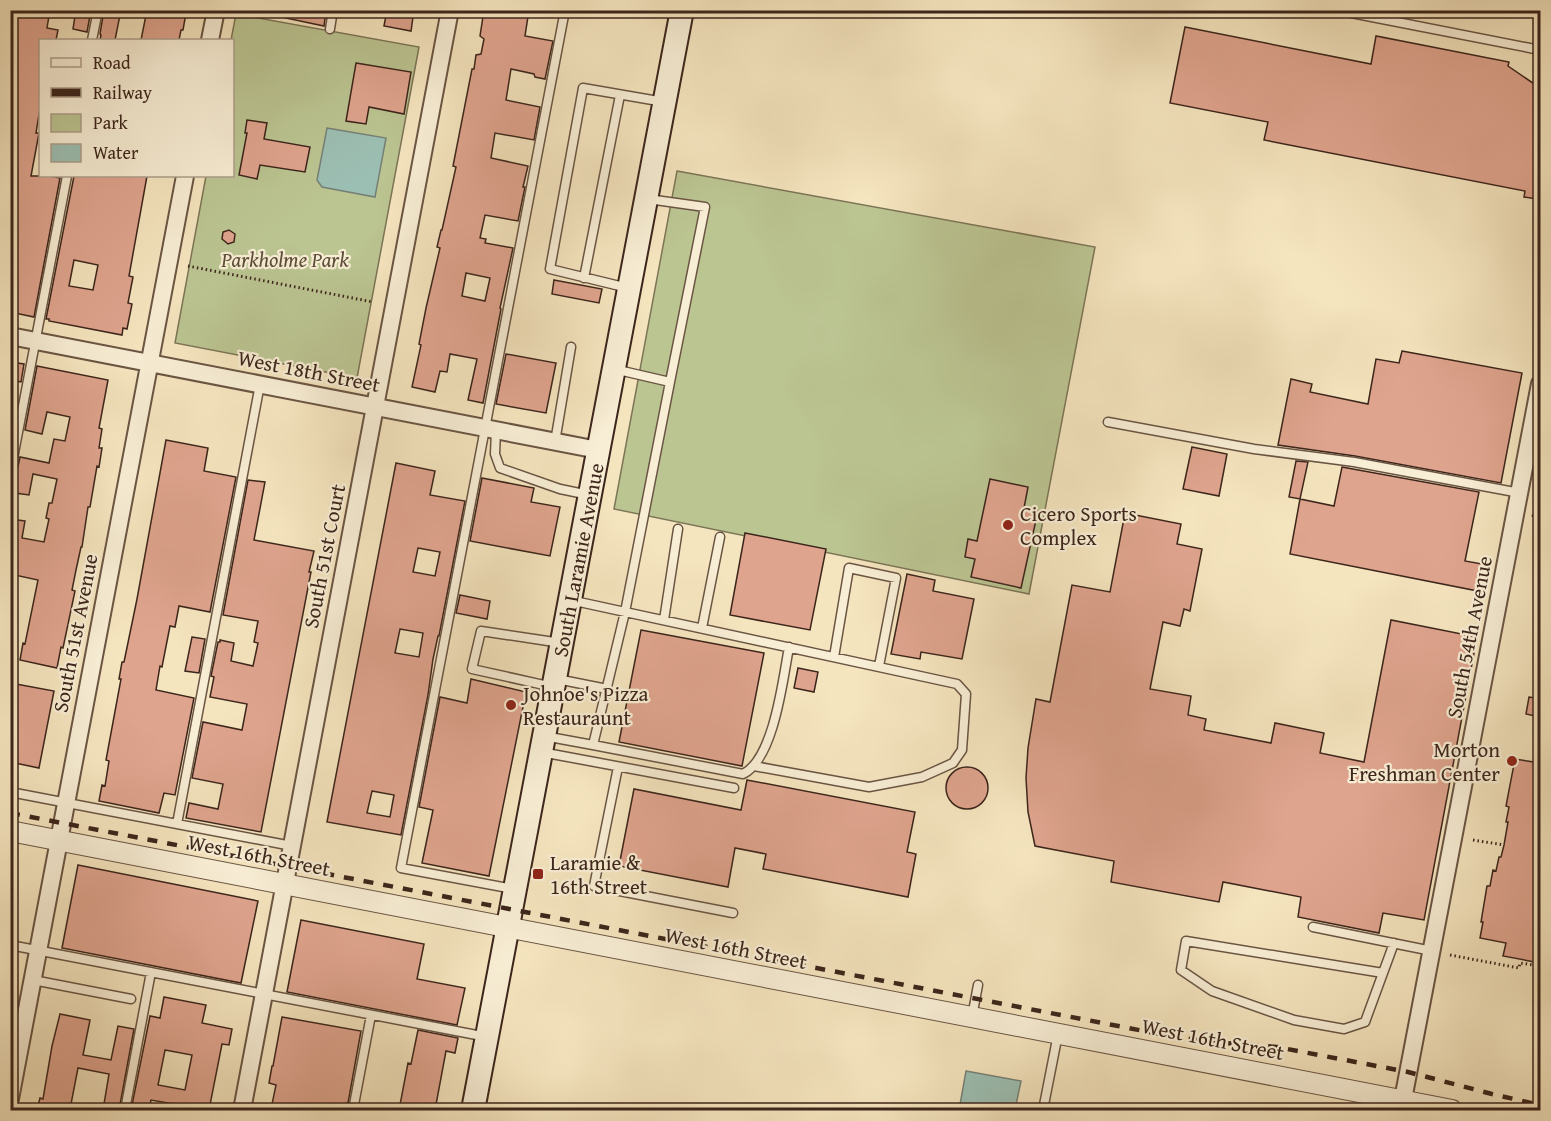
<svg xmlns="http://www.w3.org/2000/svg" width="1551" height="1121" viewBox="0 0 1551 1121" font-family="'Gentium Book Plus',serif">
	<style>
		.green { fill: #bbc592; stroke: #7c7556; stroke-width: 1.5 }
		.water { fill: #9cbfb3; stroke: #768176; stroke-width: 1.5 }
		.building { fill: #dfa48e; stroke: #3c251b; stroke-width: 1.5; fill-rule: evenodd }
		.lines { fill: none; stroke-linecap: round; stroke-linejoin: round }
		.service-casing { stroke: #6a5544; stroke-width: 11 }
		.minor-casing { stroke: #6a5544; stroke-width: 20 }
		.tertiary-casing { stroke: #6a5544; stroke-width: 22 }
		.secondary-casing { stroke: #3c251b; stroke-width: 26 }
		.path { stroke: #3c251b; stroke-width: 3; stroke-dasharray: 1.5 3; stroke-linecap: butt }
		.service { stroke: #f8eed5; stroke-width: 8 }
		.minor { stroke: #f8eed5; stroke-width: 16 }
		.tertiary { stroke: #f8eed5; stroke-width: 20 }
		.secondary { stroke: #f8eed5; stroke-width: 22 }
		.rail { stroke: #3c251b; stroke-width: 4.5; stroke-dasharray: 10 10; stroke-linecap: butt }
		.poi-dot { fill: #8f2418; stroke: #f8eed5; stroke-width: 2 }
		.labels { text-anchor: middle; dominant-baseline: central; stroke-width: 4.5; stroke-linejoin: round; paint-order: stroke }
		.park-label { font-size: 21px; font-style: italic; fill: #5c4d39; stroke: #f8eed5 }
		.street-label { font-size: 21px; fill: #3c251b; stroke: #f8eed5 }
		.poi-label { font-size: 21px; fill: #3c251b; stroke: #f8eed5; text-anchor: start }
	</style>
	<rect width="100%" height="100%" fill="#f5e5bf"/>
	<filter id="stains"><feTurbulence type="fractalNoise" baseFrequency=".00333" numOctaves="4"/><feColorMatrix values="0 0 0 0 .2 0 0 0 0 .09 0 0 0 0 .02 0 0 0 .5 -.17"/></filter>
	<radialGradient id="worn" r=".72"><stop offset=".6" stop-color="#630" stop-opacity="0"/><stop offset="1" stop-color="#630" stop-opacity=".3"/></radialGradient>
	<!-- green -->
	<path class="green" d="M236,14L419,47L357,378L175,343L206,176H232V40H231Z
		M677,171L1095,247L1029,594L614,509Z"/>
	<!-- water -->
	<path class="water" d="M327,128L386,138L375,197L322,187L317,180Z
		M966,1071L1021,1081L1015,1110H959Z"/>
	<!-- building -->
	<path class="building" d="M13,10H50L47,28L58,30L56,40H40V108L36,133H39L31,176H50L60,178L34,317L10,312V26Z
		M76,10H91L87,32L73,29Z
		M104,10H121L115,40H100L101,35L100,34Z
		M147,10H169L186,13L183,30H181L179,40H141Z
		M276,10H326L324,26L276,16Z
		M387,10H414L411,31L384,26Z
		M484,10H529L525,36L553,41L545,79L535,77L534,74L511,69L506,100L540,107L534,140L495,133L491,158L528,166L523,187H525L518,221L485,215L480,238L486,239L485,243L513,248L500,308L501,309L483,403L468,400L477,359L450,354L447,372L440,371L435,392L412,387L421,345L419,344L426,308L440,248L437,247L441,230H442L456,167L453,166L472,69H474L476,55L481,54L484,39L480,36ZM466,273L490,278L485,301L462,296Z
		M1185,27L1371,64L1376,36L1509,62L1508,66L1540,88V194L1538,193L1537,199L1524,197L1525,191L1264,140L1268,122L1170,103Z
		M356,63L411,72L404,114L369,107L366,124L346,121Z
		M247,120L267,123L264,139L310,147L305,172L260,165L257,179L239,175L247,133H245Z
		M74,176H147L129,276L133,277L128,303L132,304L127,329L123,328L122,335L49,321V319H46ZM74,260L98,265L93,290L69,286Z
		M229,230L235,234L234,242L228,244L222,239L223,232Z
		M554,280L602,289L599,303L552,294Z
		M1402,351L1522,373L1501,483L1355,456L1278,445L1291,379L1312,384L1310,392L1368,404L1376,359L1399,363Z
		M506,354L556,363L546,413L496,404Z
		M10,362L24,364L21,382L10,380Z
		M37,366L108,380L99,428L102,429L99,448H102L99,467L97,466L90,507H88L82,547H81L76,570L72,590L75,591L63,648L61,647L57,668L20,660L23,643L25,644L38,580L10,574V519L25,521L22,538L44,542L49,519L46,518L49,503H52L57,479L33,474L29,495L15,493L16,485H10V480L14,479L16,476L20,457L49,463L54,439L65,441L70,417L47,412L42,434L25,430Z
		M166,440L208,448L204,471L236,477L210,612L179,606L175,627L170,626L162,667L160,666L156,690L194,698L175,795L164,793L159,813L99,801L102,785L105,786L109,761L106,760L121,679H119L122,662H124L137,599Z
		M1192,447L1227,454L1219,496L1183,489Z
		M1296,461L1308,462L1300,499L1289,497Z
		M396,463L435,471L430,495L465,501L439,636H438L433,659L428,695L401,835L327,822ZM418,548L440,552L435,576L413,572ZM400,629L423,633L419,657L395,653ZM372,791L394,795L390,817L367,813Z
		M1342,467L1479,492L1465,561L1488,565L1483,592L1290,554L1300,499L1334,506Z
		M482,478L534,488L531,502L560,507L550,556L470,541Z
		M990,479L1028,487L1024,508L1038,511L1021,588L971,577L975,559L965,557L968,539L977,541Z
		M248,480L265,482L254,540L314,551L309,572H311L261,832L186,818L189,803L218,809L223,784L192,778L203,722L242,730L247,704L210,697L214,677L211,676L218,642H220V640L234,643L231,661L253,666L258,643L254,642L258,621L223,615Z
		M1125,513L1181,524L1177,544L1202,549L1190,611L1184,609L1180,626L1163,622L1150,689L1191,696L1188,715L1206,719L1204,730L1271,743L1275,723L1324,733L1320,753L1364,762L1391,620L1477,637L1424,920L1383,913L1379,933L1298,917L1301,897L1223,882L1219,902L1111,882L1114,861L1035,846L1028,812L1026,778L1028,748L1036,699L1050,702L1072,585L1110,592Z
		M745,533L826,549L810,630L730,615Z
		M907,574L935,580L933,591L974,599L962,659L921,652L920,659L891,654Z
		M460,595L490,601L487,619L456,613Z
		M641,630L764,653L742,766L619,742Z
		M192,637L205,639L199,673L185,671Z
		M798,668L818,672L814,692L794,688Z
		M471,679L526,692L489,876L422,863L433,810L419,807L440,697L467,703Z
		M16,684L54,691L39,768L10,762V713Z
		M1529,697L1540,699V717L1526,714Z
		M1515,759L1540,763V963L1503,956L1506,943L1480,938L1483,922H1481L1487,886H1490L1493,870L1496,871L1499,857H1501L1504,845L1508,822H1506L1509,807L1506,806Z
		M946 788a21 21 0 1 1 42 0a21 21 0 1 1-42 0Z
		M747,780L915,812L907,852L916,854L908,897L763,869L766,854L735,848L728,887L619,866L634,789L741,810Z
		M78,865L258,901L241,983L62,948Z
		M301,920L424,944L417,979L465,988L457,1025L287,992Z
		M164,997L206,1005L202,1023L232,1029L229,1045L222,1044L209,1110L151,1100L149,1110H131L150,1016L160,1018ZM165,1050L192,1055L185,1090L158,1085Z
		M60,1014L90,1020L83,1055L111,1060L118,1026L134,1029L119,1110H103L109,1074L78,1068L71,1104H74L73,1110H37L40,1098L43,1099L52,1046Z
		M282,1017L361,1031L348,1103H346L345,1110H279L271,1109L276,1085L269,1083L272,1066H273Z
		M418,1030L458,1038L455,1053L446,1051L435,1110H399L408,1063L411,1064Z"/>
	<g class="lines">
		<!-- service casing -->
		<g class="service-casing">
			<path id="service" d="M1336,10L1540,50
				M1532,10L1540,12
				M330,29L333,10
				M92,40L98,10
				M648,199L705,207L670,382
				M584,278L620,95
				M628,288L550,269L583,88L664,102
				M1108,422L1254,449L1354,462L1520,493
				M496,430L495,454L500,468L560,489L589,495
				M555,442L571,347
				M10,474L67,176
				M570,600L957,684L966,694L962,750L953,763L922,777L869,787L754,766
				M664,620L678,529
				M702,628L720,537
				M834,657L849,568L896,578L879,666
				M557,679L607,689
				M553,687L472,669L481,631L561,643
				M544,736L593,745L625,612L670,382L614,369
				M593,745L743,774C774,759 783,679 789,647
				M541,752L734,788
				M618,767L594,886L733,913
				M10,792L292,846
				M177,824L260,384
				M513,889L401,868L565,10
				M1313,927L1432,951
				M10,945L487,1037
				M1383,973L1186,941L1181,970L1212,991L1294,1020L1344,1029L1365,1022L1394,943
				M33,980L131,999
				M972,1017L978,985
				M125,1110L151,972
				M353,1110L371,1015
				M1043,1110L1058,1034"/>
		</g>
		<!-- minor casing -->
		<g class="minor-casing">
			<path id="minor" d="M210,40L216,10
				M10,336L598,450
				M10,1099L185,176
				M242,1110L450,10
				M1401,1110L1540,384"/>
		</g>
		<!-- tertiary casing -->
		<g class="tertiary-casing">
			<path id="tertiary" d="M10,831L1452,1110"/>
		</g>
		<!-- secondary casing -->
		<g class="secondary-casing">
			<g id="secondary">
				<path id="s1" d="M473,1110L682,10"/>
			</g>
		</g>
		<!-- path -->
		<path class="path" d="M188,266L373,302
			M1532,515L1540,520
			M1473,840L1504,845
			M1450,955L1519,968L1520,963L1540,966"/>
		<!-- service -->
		<use href="#service" class="service"/>
		<!-- minor -->
		<use href="#minor" class="minor"/>
		<!-- tertiary -->
		<use href="#tertiary" class="tertiary"/>
		<!-- secondary -->
		<use href="#secondary" class="secondary"/>
		<!-- rail -->
		<path class="rail" d="M10,813L1170,1036L1211,1042L1277,1047L1408,1072L1492,1094L1540,1105"/>
	</g>
	<!-- markers -->
	<g class="poi-dot">
		<circle cx="1008" cy="525" r="6"/>
		<circle cx="511" cy="705" r="6"/>
		<circle cx="1512" cy="761" r="6"/>
		<rect x="532" y="868" width="12" height="12" rx="3"/>
	</g>
	<g class="labels">
		<!-- park labels -->
		<g class="park-label">
			<text x="285" y="259">Parkholme Park</text>
		</g>
		<!-- street labels -->
		<g class="street-label">
			<text transform="translate(309 371) rotate(11)">West 18th Street</text>
			<text transform="translate(324 556) rotate(-79)">South 51st Court</text>
			<text stroke="none"><textPath href="#s1" startOffset="560">South Laramie Avenue</textPath></text>
			<text transform="translate(75 633) rotate(-79)">South 51st Avenue</text>
			<text transform="translate(1469 637) rotate(-79)">South 54th Avenue</text>
			<text transform="translate(259 855) rotate(11)">West 16th Street</text>
			<text transform="translate(736 948) rotate(11)">West 16th Street</text>
			<text transform="translate(1213 1039) rotate(11)">West 16th Street</text>
		</g>
		<!-- poi labels -->
		<g class="poi-label">
			<text x="1020" y="513">Cicero Sports<tspan x="1020" dy="24">Complex</tspan></text>
			<text x="523" y="693">Johnoe's Pizza<tspan x="523" dy="24">Restauraunt</tspan></text>
			<text x="1500" y="749" text-anchor="end">Morton<tspan x="1500" dy="24">Freshman Center</tspan></text>
			<text x="550" y="862">Laramie &amp;<tspan x="550" dy="24">16th Street</tspan></text>
		</g>
	</g>
	<!-- margin -->
	<rect width="1551" height="1121" fill="none" stroke="#f5e5bf" stroke-width="36"/>
	<rect x="12" y="12" width="1527" height="1097" fill="none" stroke="#3c251b" stroke-width="3"/>
	<rect x="18" y="18" width="1515" height="1085" fill="none" stroke="#3c251b" stroke-width="1.5"/>
	<!-- legend -->
	<rect x="39" y="39" width="195" height="138" fill="#f8eed5" stroke="#ad9e8b" stroke-width="1.5"/>
	<rect x="51" y="58" width="30" height="9" fill="#f8eed5" stroke="#ad9e8b" stroke-width="1.5"/>
	<text x="93" y="69" font-size="18" fill="#3c251b">Road</text>
	<rect x="51" y="88" width="30" height="9" fill="#3c251b" stroke="#ad9e8b" stroke-width="1.5"/>
	<text x="93" y="99" font-size="18" fill="#3c251b">Railway</text>
	<rect x="51" y="114" width="30" height="18" fill="#bbc592" stroke="#ad9e8b" stroke-width="1.5"/>
	<text x="93" y="129" font-size="18" fill="#3c251b">Park</text>
	<rect x="51" y="144" width="30" height="18" fill="#9cbfb3" stroke="#ad9e8b" stroke-width="1.5"/>
	<text x="93" y="159" font-size="18" fill="#3c251b">Water</text>
	<rect width="100%" height="100%" filter="url(#stains)"/>
	<rect width="100%" height="100%" fill="url(#worn)"/>
</svg>
